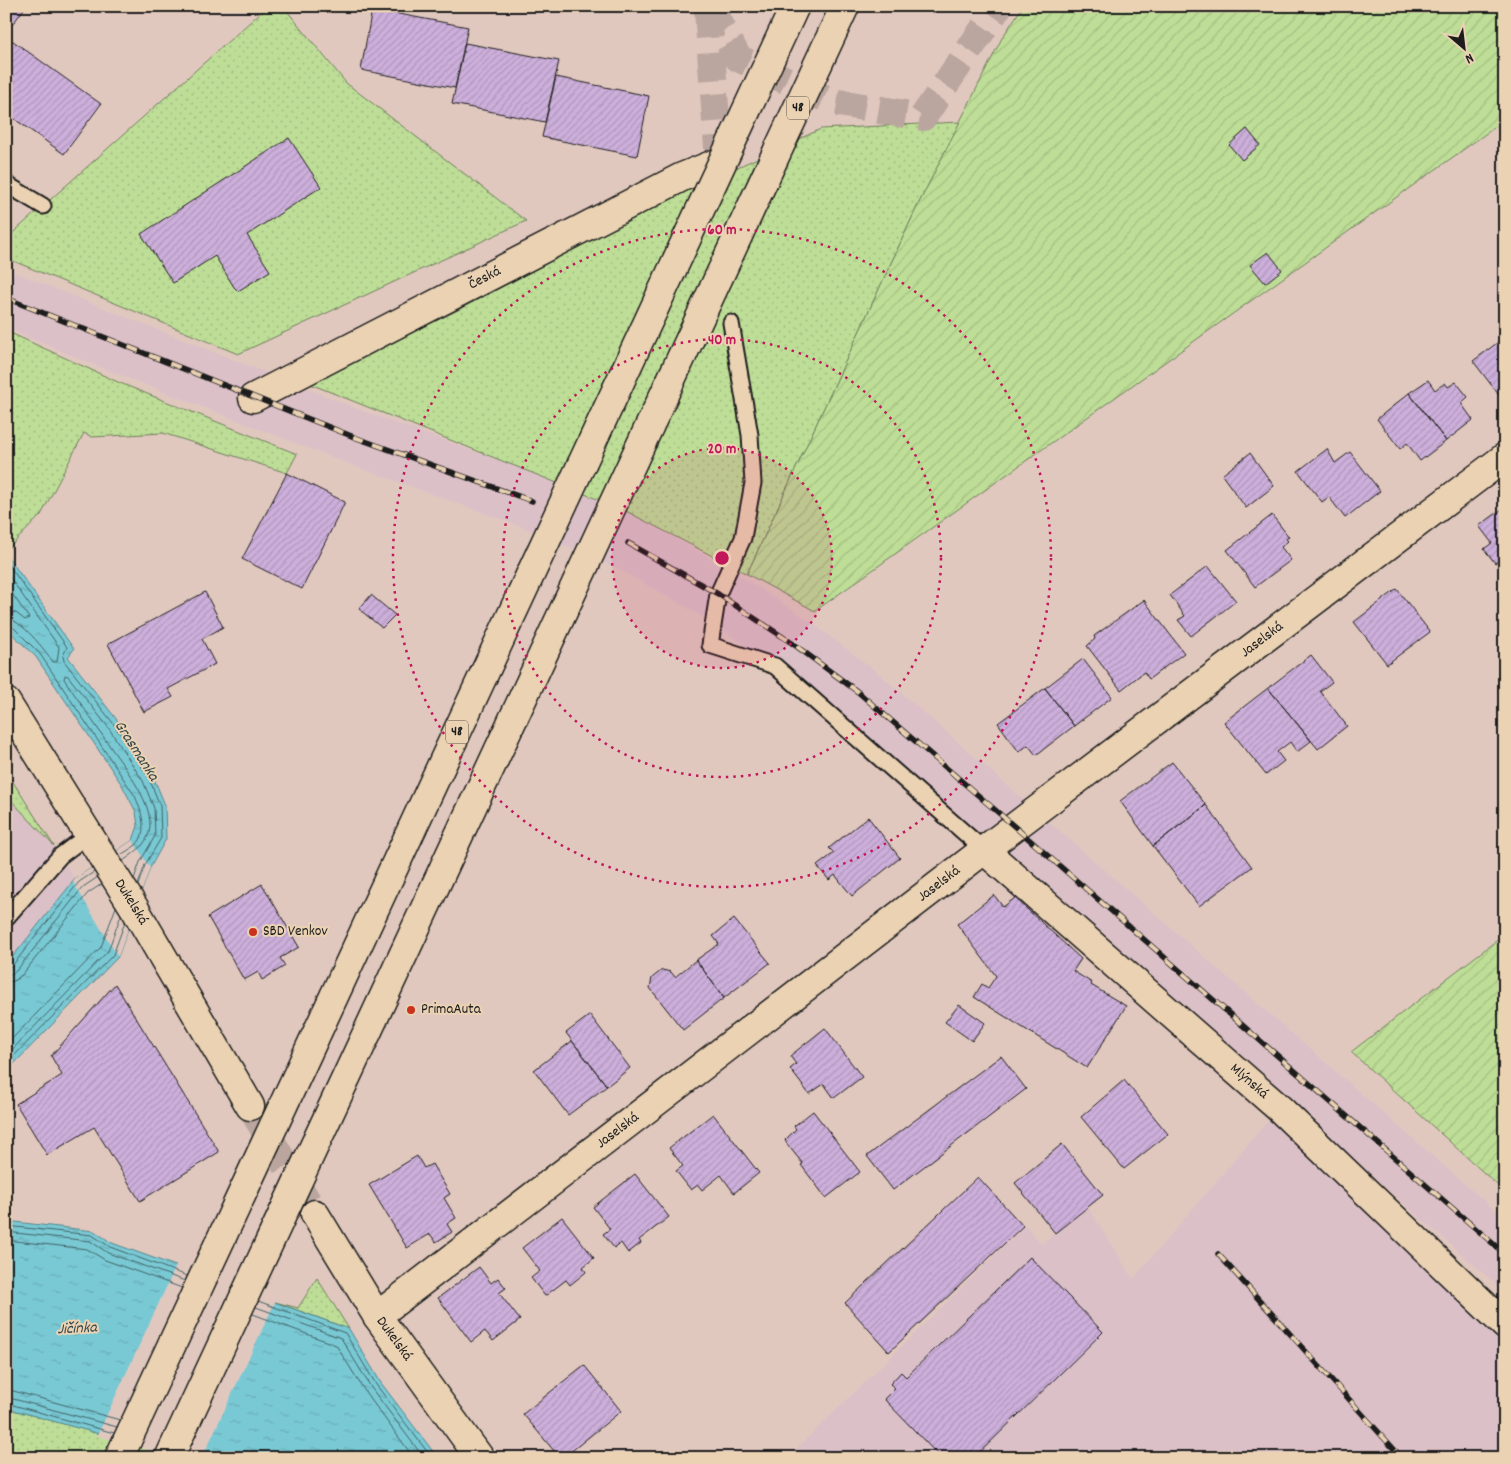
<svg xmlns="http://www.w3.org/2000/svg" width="1511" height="1464" viewBox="0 0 1511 1464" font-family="Dekko,sans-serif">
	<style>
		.built { fill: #dbc0c7 }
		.grass { fill: url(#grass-dots); stroke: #6d7d5a }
		.garden { fill: url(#garden-furrows); stroke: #6d7d5a }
		.water { fill: url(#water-ripples); stroke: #54848a }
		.pier { fill: #e1c8bf }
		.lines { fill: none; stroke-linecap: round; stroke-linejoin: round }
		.shore { stroke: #416166; stroke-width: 1 }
		.building { fill: url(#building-hatch); stroke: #1c1c1c }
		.street-tunnel { stroke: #baa69e; stroke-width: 28; stroke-dasharray: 28 14; stroke-linecap: butt }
		.lane-casing { stroke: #1c1c1c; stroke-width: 19 }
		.street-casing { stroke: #1c1c1c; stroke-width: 31 }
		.lane { stroke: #ead2b3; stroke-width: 15 }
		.street { stroke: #ead2b3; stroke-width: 28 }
		.rail-casing { stroke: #1c1c1c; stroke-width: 5.5 }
		.rail { stroke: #ead2b3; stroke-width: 4; stroke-dasharray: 11; stroke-linecap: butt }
		.highway-bridge-casing { stroke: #1c1c1c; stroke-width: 31; stroke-linecap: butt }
		.highway-bridge { stroke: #ead2b3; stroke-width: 28 }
		.ring { fill: none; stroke: #c2185b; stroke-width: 2.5; stroke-dasharray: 2.5 5 }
		.poi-dot { fill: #c8321e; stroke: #ead2b3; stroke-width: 2 }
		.labels { text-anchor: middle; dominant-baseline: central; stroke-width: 4; stroke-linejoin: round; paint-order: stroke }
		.shield { fill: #ead2b3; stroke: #5a5349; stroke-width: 1 }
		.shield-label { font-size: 14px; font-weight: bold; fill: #1c1c1c }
		.street-label { font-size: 15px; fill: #1c1c1c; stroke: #ead2b3 }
		.poi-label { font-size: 15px; fill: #1c1c1c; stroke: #ead2b3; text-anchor: start }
		.water-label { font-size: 16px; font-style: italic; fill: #33474a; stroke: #ead2b3 }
		.centre { fill: #c2185b; stroke: #ead2b3; stroke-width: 2.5 }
		.ring-label { font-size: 15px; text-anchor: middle; font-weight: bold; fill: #c2185b; stroke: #ead2b3; stroke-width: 4; stroke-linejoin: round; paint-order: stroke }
	</style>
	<defs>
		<pattern id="grass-dots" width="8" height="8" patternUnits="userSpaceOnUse" patternTransform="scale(1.25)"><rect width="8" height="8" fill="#bede97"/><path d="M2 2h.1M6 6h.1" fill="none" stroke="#a3be82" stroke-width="1.8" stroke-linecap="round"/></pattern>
		<pattern id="garden-furrows" width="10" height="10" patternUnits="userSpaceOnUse" patternTransform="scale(1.25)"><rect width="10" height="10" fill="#bede97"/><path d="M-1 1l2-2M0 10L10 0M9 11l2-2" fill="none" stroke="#a3be82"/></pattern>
		<pattern id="water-ripples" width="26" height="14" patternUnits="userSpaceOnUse" patternTransform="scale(1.25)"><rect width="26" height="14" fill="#79c9d4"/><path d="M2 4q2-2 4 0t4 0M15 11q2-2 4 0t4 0" fill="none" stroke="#68acb5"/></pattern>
		<pattern id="building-hatch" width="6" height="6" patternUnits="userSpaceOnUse" patternTransform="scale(1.25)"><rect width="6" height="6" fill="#cdafdb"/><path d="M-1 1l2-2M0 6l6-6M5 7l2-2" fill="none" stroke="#af96bb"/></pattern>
	</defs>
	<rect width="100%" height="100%" fill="#e1c8bf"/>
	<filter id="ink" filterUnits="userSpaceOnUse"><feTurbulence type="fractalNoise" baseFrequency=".02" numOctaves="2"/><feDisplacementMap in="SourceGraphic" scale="10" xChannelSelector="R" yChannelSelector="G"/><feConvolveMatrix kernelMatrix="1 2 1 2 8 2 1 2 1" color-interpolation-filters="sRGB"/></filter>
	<g filter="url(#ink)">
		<!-- built -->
		<path class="built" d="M6,269L113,312L363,411L542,476L639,518L732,570L808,620L876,671L1505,1219V1292L841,713L776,666L703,617L617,568L522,527L344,462L92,364L6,328Z
			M6,771L75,879L6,965Z
			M1272,1116L1505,1342V1458H787L1026,1225L1041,1244L1088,1207L1133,1279Z"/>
		<!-- grass -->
		<path class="grass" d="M268,6H283L346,83L526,221L238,354L6,258V239Z
			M960,122L917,207L747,574L622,509L308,383L458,310L674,196L821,129Z
			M6,331L120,383L297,454L287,473L163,433L92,437L84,433L41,515L6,551Z
			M6,771L54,846L6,795Z
			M317,1278L349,1329L275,1302L298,1308Z
			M6,1408L185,1457V1458H6Z"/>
		<!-- garden -->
		<path class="garden" d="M1023,6H1505V120L815,611L747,574L917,207L1002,38Z
			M1505,934V1192L1351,1052Z"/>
		<!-- water -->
		<path class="water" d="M6,554L74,649L68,657L117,720L153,776L165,805L166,839L150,868L118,957L6,1072V965L75,879L133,840L138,826L136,812L122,785L36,657L6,628Z
			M6,1221L94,1231L112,1243L349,1329L381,1383L438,1458H185L6,1408Z"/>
		<!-- pier -->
		<path class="pier" d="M133,840L150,868L118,957L73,882L75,879Z
			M177,1264L276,1300L202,1458H177L97,1436Z"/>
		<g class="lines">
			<!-- shore -->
			<path class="shore" d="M6,561L67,647L63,656L64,661L113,723L149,778L160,806L161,838L145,865L138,885
				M6,572L59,647L57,662H53C45,650 21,619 6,618
				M6,585L29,618L25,620L16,613L6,611
				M6,625L12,626L40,654L135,796C141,810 149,832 136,845C131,849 125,852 119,856
				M123,861C135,852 149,844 150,826C151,798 122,765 107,742C93,721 78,700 64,679L65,675L68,676L108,727L143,781L154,808L155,836L140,862L134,879
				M6,968L12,966L79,882L94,872
				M6,974H12L17,970L83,887L98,877
				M6,982L14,981L22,975L88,893L102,884
				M6,1045L101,947L116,907
				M6,1056L108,951L121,915
				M6,1064L113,955L125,922
				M6,1226L92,1235L110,1247L187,1276
				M6,1232L90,1241L108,1253L185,1281
				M6,1240L87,1249L105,1260L182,1288
				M258,1301L345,1333L377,1386L432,1458
				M256,1307L341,1338L372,1389L424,1458
				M253,1314L336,1345L366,1393L414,1458
				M6,1389L120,1420
				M6,1397L117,1427
				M6,1403L114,1433"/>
		</g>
		<!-- building -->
		<path class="building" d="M6,6H26L6,33Z
			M372,9L468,27L455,88L361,70Z
			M6,36L101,104L64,154L6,113Z
			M465,43L559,61L545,122L452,104Z
			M556,77L649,96L637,156L542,137Z
			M1247,129L1260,145L1242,160L1229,145Z
			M289,138L321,187L247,235L270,271L238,291L234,287L215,256L173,283L141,234Z
			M1268,252L1282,270L1265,283L1250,265Z
			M1505,337V396L1502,399L1473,361Z
			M1428,380L1435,390L1445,383L1448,387L1456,382L1468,397L1461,403L1473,420L1446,441L1409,393Z
			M1409,393L1446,441L1420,461L1407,443L1400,449L1377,419Z
			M1327,449L1335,463L1350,452L1380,491L1345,518L1329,497L1322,502L1298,471Z
			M1250,453L1274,486L1246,508L1222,475Z
			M287,473L345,502L302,589L242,559Z
			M1505,507V561L1502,558L1495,563L1484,549L1492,543L1479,526Z
			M1272,515L1289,537L1286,539L1288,541L1281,547L1291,560L1255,587L1227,550Z
			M1208,566L1236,601L1191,636L1178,620L1185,616L1170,595Z
			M1397,589L1430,632L1387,664L1354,622Z
			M205,592L223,627L202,639L215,664L168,689L173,697L144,712L108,644Z
			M371,595L395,615L382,628L359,609Z
			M1144,600L1184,653L1149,679L1144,672L1121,690L1087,646L1095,639L1094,636Z
			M1311,655L1332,682L1320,691L1347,726L1318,749L1268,688Z
			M1083,659L1112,697L1074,726L1045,688Z
			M1045,688L1074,726L1036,755L1028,745L1019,752L998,723Z
			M1268,688L1311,741L1297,752L1290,742L1277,752L1284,761L1266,775L1224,722Z
			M1172,762L1206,805L1153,846L1120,801Z
			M1206,805L1252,867L1199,906L1153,846Z
			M868,817L900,858L852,896L835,875L829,880L817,866L834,853L829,848Z
			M262,884L299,947L280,958L285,966L262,980L258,972L244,980L208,917Z
			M994,895L1003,907L1015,898L1081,959L1073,971L1092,983L1091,985L1126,1006L1087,1068L974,997L982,984L988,988L996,976L957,924Z
			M734,919L770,963L724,998L696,960L719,944L713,936Z
			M696,960L724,998L683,1030L650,988L652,978L662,970L671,972L675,977Z
			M115,984L219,1152L140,1201L94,1127L47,1155L16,1104L62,1075L51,1056Z
			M959,1005L985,1023L972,1041L945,1022Z
			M590,1015L630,1068L607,1086L566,1033Z
			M825,1028L862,1077L834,1098L824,1084L809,1094L790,1069L796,1064L790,1056Z
			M572,1041L607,1086L568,1115L534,1070Z
			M1001,1056L1026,1089L893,1190L867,1156Z
			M1124,1080L1168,1134L1124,1169L1081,1117Z
			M813,1111L860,1172L826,1198L801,1165L803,1164L787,1144L785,1140L796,1129L794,1126Z
			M713,1114L759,1173L734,1193L721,1175L702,1190L698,1185L691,1190L676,1171L683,1166L669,1148Z
			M1062,1144L1103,1195L1055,1233L1015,1183Z
			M417,1156L424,1168L432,1164L450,1194L444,1198L456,1218L447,1224L452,1232L436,1242L430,1234L407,1248L369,1185Z
			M635,1174L669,1217L639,1240L641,1243L628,1253L621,1243L614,1248L603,1234L610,1229L593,1207Z
			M978,1177L1023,1226L889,1352L845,1303Z
			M562,1217L594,1258L583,1267L586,1272L570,1285L566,1280L545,1296L531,1278L540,1271L522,1248Z
			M1030,1257L1103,1332L974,1458H941L884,1399L895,1388L890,1384L901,1372L906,1377Z
			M479,1267L491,1283L498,1278L506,1288L499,1293L520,1320L493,1341L485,1331L471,1342L438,1298Z
			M584,1365L621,1411L563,1458H560L523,1414Z"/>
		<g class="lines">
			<!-- street-tunnel -->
			<path class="street-tunnel" d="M710,6L738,58L833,102L923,117L999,6
				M708,10L719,162
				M250,1106L315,1214"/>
			<!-- lane casing -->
			<g class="lane-casing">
				<path id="lane" d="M6,184L43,206
					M731,323L750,435L753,483L743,538L718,594L710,645L775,666L984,850
					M6,918L60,856L89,834"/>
			</g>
			<!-- street casing -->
			<g class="street-casing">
				<g id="street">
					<path id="s1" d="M253,398L682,177L719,162"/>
					<path id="s2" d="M6,702L135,909L250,1106"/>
					<path id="s3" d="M984,850L1280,1109L1505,1325"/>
					<path id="s4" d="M315,1214L377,1316L480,1458"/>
					<path id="s5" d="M377,1316L984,850L1505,457"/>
				</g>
			</g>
			<!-- lane -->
			<use href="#lane" class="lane"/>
			<!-- street -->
			<use href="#street" class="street"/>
			<!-- rail casing -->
			<g class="rail-casing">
				<path id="rail" d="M6,298L354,437L532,501
					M628,543L718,594L792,643L858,692L1015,827L1505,1254
					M1218,1254L1402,1458"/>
			</g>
			<!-- rail -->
			<use href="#rail" class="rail"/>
			<!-- highway-bridge casing -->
			<g class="highway-bridge-casing">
				<path id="highway-bridge" d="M119,1458L795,6
					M169,1458L845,6"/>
			</g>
			<!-- highway-bridge -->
			<use href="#highway-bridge" class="highway-bridge"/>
		</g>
	</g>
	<!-- distance rings -->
	<circle cx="722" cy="558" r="110" fill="#c2185b" fill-opacity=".12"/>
	<g class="ring">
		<circle cx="722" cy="558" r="110"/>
		<circle cx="722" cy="558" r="219"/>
		<circle cx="722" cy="558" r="329"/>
	</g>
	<!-- markers -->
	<g class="poi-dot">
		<circle cx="253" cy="932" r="5"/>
		<circle cx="411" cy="1010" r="5"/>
	</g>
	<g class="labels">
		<!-- shield labels -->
		<g class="shield">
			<rect x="787" y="96.5" width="22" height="23" rx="4"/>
			<rect x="446" y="720.5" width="22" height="23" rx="4"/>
		</g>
		<g class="shield-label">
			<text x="798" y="108">48</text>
			<text x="457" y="732">48</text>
		</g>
		<!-- street labels -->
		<g class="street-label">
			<text stroke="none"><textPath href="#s1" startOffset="261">Česká</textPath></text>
			<text stroke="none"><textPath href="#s5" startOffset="1114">Jaselská</textPath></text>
			<text stroke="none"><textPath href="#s5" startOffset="709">Jaselská</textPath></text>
			<text stroke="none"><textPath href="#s2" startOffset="236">Dukelská</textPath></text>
			<text stroke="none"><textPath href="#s3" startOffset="352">Mlýnská</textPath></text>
			<text stroke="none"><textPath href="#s5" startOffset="304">Jaselská</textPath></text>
			<text stroke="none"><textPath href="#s4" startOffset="148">Dukelská</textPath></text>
		</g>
		<!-- poi labels -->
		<g class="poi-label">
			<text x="263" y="932">SBD Venkov</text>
			<text x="421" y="1010">PrimaAuta</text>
		</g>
		<!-- water labels -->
		<g class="water-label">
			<text transform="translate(136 751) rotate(57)">Grasmanka</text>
			<text transform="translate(77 1329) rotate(-3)">Jičínka</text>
		</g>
	</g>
	<circle cx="722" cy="558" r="8" class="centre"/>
	<g class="ring-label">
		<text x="722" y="234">60 m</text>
		<text x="722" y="344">40 m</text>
		<text x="722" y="453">20 m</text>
	</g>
	<!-- margin -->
	<rect width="1511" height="1464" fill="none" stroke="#ead2b3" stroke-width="25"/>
	<rect x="12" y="12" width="1486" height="1439" fill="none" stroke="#1c1c1c" stroke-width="2" filter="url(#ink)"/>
	<!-- north arrow -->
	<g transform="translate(1464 48) rotate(152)" stroke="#ead2b3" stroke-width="4" paint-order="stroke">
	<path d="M0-4L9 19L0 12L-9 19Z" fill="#1c1c1c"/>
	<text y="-8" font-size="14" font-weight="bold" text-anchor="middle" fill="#1c1c1c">N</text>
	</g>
</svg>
